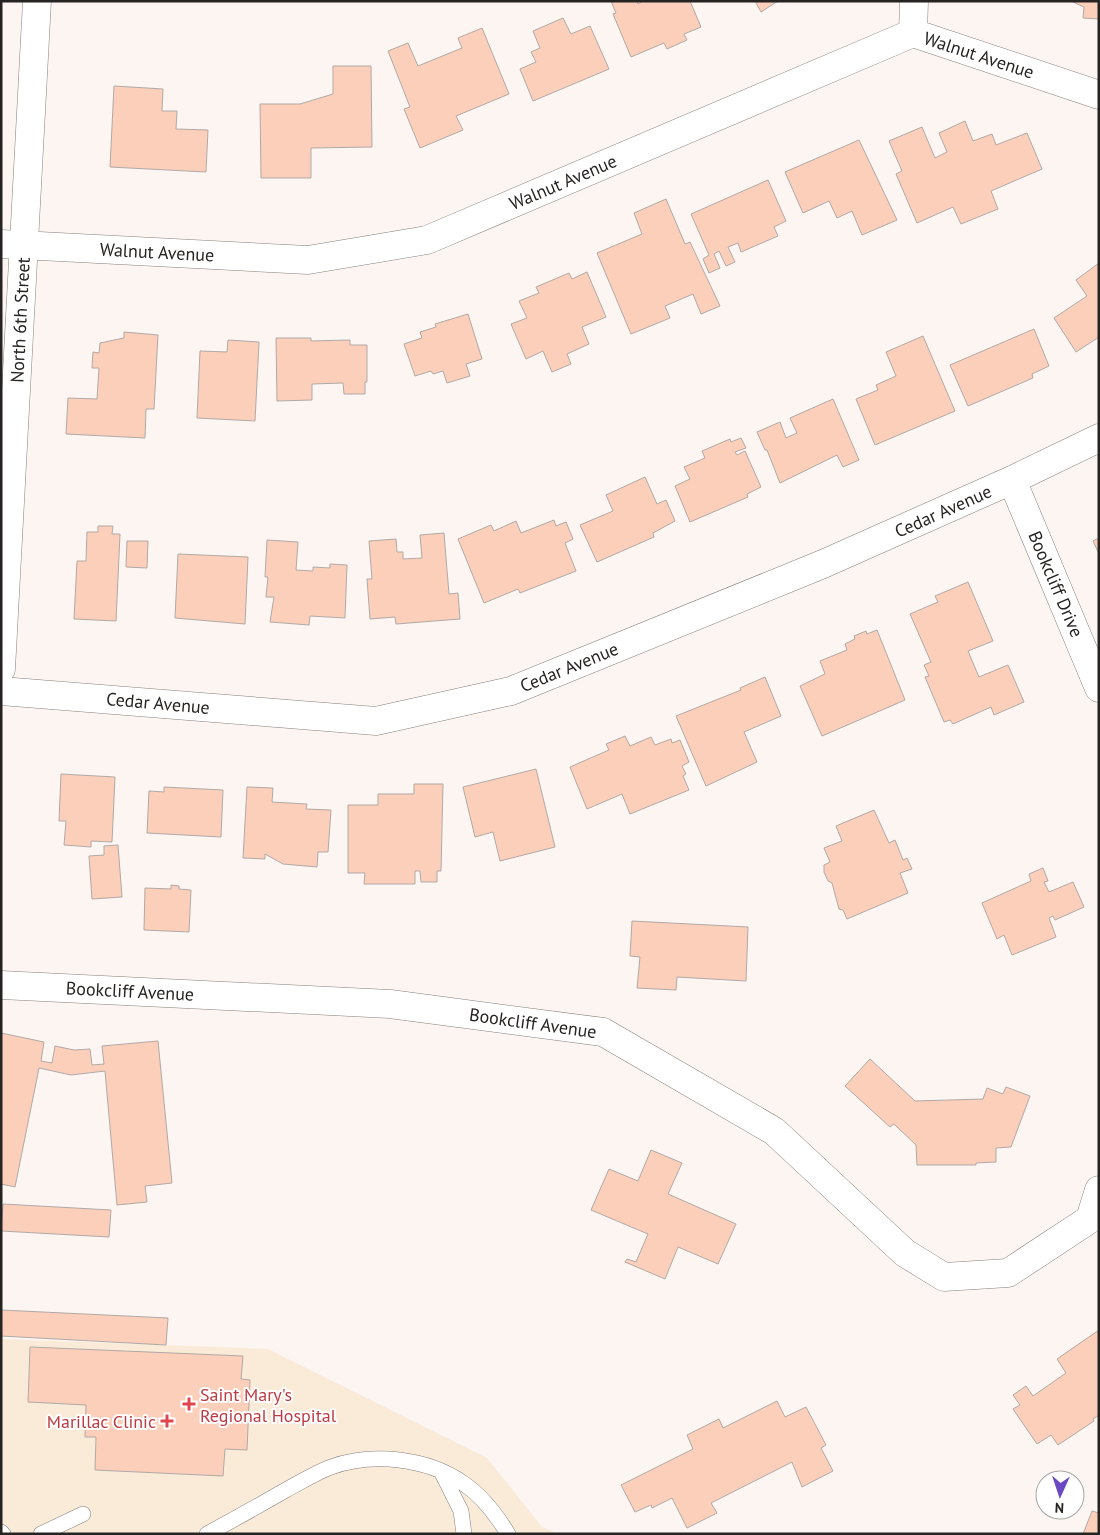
<svg xmlns="http://www.w3.org/2000/svg" width="1100" height="1535" viewBox="0 0 1100 1535" font-family="'PT Sans',sans-serif">
	<style>
		.medical { fill: #faead8 }
		.building { fill: #fccfba; stroke: #b1a9a6 }
		.lines { fill: none; stroke-linecap: round; stroke-linejoin: round }
		.service-casing { stroke: #86807c; stroke-width: 16 }
		.minor-casing { stroke: #86807c; stroke-width: 29 }
		.service { stroke: #fff; stroke-width: 15 }
		.minor { stroke: #fff; stroke-width: 28 }
		.health-dot { fill: #e0444e; stroke: #fff; stroke-width: 2 }
		.labels { text-anchor: middle; dominant-baseline: central; stroke-width: 4; stroke-linejoin: round; paint-order: stroke }
		.street-label { font-size: 18px; fill: #262422; stroke: #fff }
		.health-label { font-size: 18px; fill: #be3a42; stroke: #fff; text-anchor: start }
	</style>
	<rect width="100%" height="100%" fill="#fcf5f1"/>
	<!-- medical -->
	<path class="medical" d="M1,1339L268,1349L487,1458L542,1527L559,1534H1Z"/>
	<!-- building -->
	<path class="building" d="M611,1H637L638,4L643,1H690L701,27L684,34L687,40L667,49L664,43L631,57L613,14L616,13Z
		M755,1H778L761,12Z
		M1071,1H1099V19L1083,18L1084,7Z
		M563,18L571,34L590,26L609,69L533,101L520,69L536,62L531,52L540,48L533,31Z
		M482,28L509,94L456,116L463,130L420,148L404,109L410,107L388,51L408,43L418,66L462,48L458,38Z
		M333,66H371L372,147L311,148V178H261L260,104H300L333,94Z
		M114,86L163,89L162,111H177L176,129L208,130L206,172L110,167Z
		M965,121L973,141L992,134L996,145L1027,133L1042,169L991,191L998,209L961,224L953,207L917,223L896,174L902,171L889,141L922,127L935,158L947,152L939,133Z
		M859,140L897,220L862,235L852,211L837,218L829,201L803,213L785,172Z
		M768,180L786,221L774,227L778,236L741,252L738,243L728,247L735,262L726,266L719,251L714,254L720,268L709,273L703,259L709,255L691,214Z
		M666,199L685,244L690,242L720,306L701,314L693,294L665,306L670,318L631,334L597,253L642,234L634,213Z
		M1099,263V337L1076,352L1054,318L1087,296L1076,280Z
		M587,272L606,317L582,327L589,344L567,354L571,364L552,372L543,351L526,359L511,324L527,318L519,301L539,293L536,287L569,273L572,279Z
		M468,314L482,359L466,364L470,376L447,383L443,371L433,374L431,371L415,376L404,344L422,338L420,332L436,327L435,324Z
		M1034,329L1049,366L1032,374L1033,378L968,406L950,365Z
		M124,332L158,335L154,409H146L145,438L66,434L68,398L97,399L99,368H92L93,352L99,353L100,343L124,338Z
		M923,336L955,411L875,445L856,399L878,390L876,385L896,376L886,352Z
		M276,338H311V341L350,340V345H367V382H365V394H344L343,383L312,384V400L277,401Z
		M228,340L259,342L255,421L197,418L200,351L227,352Z
		M833,399L859,460L843,467L837,455L780,483L767,450H765L757,432L780,422L786,438L797,433L790,418Z
		M741,438L746,448L735,452L737,455L745,451L761,487L747,494L748,497L690,522L675,486L690,479L684,467L705,458L702,451L730,439L731,442Z
		M645,477L657,504L666,500L675,521L653,533L654,537L597,562L580,525L613,511L606,495Z
		M554,520L556,526L566,522L573,539L565,543L576,571L520,593L518,589L484,603L458,539L491,525L494,531L516,521L521,533Z
		M98,526H113L112,534H120L116,621L74,619L77,561H86L87,532H98Z
		M444,533L449,594L458,593L460,619L396,624L395,617L370,619L367,579H372L369,541L396,539L397,552H403V559L422,558L420,535Z
		M1099,538V554L1093,541Z
		M267,540L298,542L296,570L313,571V567L330,568V564L347,565L345,618L310,616L309,625L270,622L274,597H266L268,577H265Z
		M127,541H148L147,568L126,567Z
		M178,554L248,557L245,624L175,618Z
		M968,582L993,641L968,651L979,677L1008,665L1024,702L994,715L991,707L953,724L950,720L944,722L925,677L929,676L924,665L931,662L910,614L938,602L935,596Z
		M877,630L905,700L822,736L800,686L825,674L820,661L847,650L845,644L855,639L854,636L866,631L867,634Z
		M765,677L781,716L744,732L757,762L706,786L676,716L741,690L740,688Z
		M625,736L630,746L651,737L655,745L671,739L672,743L680,740L689,762L682,766L686,774L683,776L689,790L630,814L622,794L587,809L570,767L609,750L606,744Z
		M536,769L555,847L500,861L493,832L475,837L463,787Z
		M61,774L115,777L112,842L91,841V847L64,845L66,821H59Z
		M414,784H443L441,871H437V882H421L420,871H415V884H364L365,873H348V805H378V794H414Z
		M164,787L223,790L221,837L147,833L149,791L164,792Z
		M247,787L273,788L272,802L307,804L306,809L331,810L328,852H318L317,867L283,864L265,854V859L243,858Z
		M874,810L889,843L895,840L903,860L907,858L912,869L900,873L908,893L847,919L843,910L839,909L832,883L828,881L824,872V865L830,862L824,848L842,841L836,826Z
		M118,845L122,897L92,899L89,856L104,855V846Z
		M1043,868L1048,881L1044,882L1049,892L1073,882L1084,907L1055,920L1053,916L1049,918L1056,937L1012,955L1004,935L997,939L982,903L1031,881L1029,874Z
		M171,885L179,886V889L191,890L189,932L144,930L145,888L171,889Z
		M632,921L748,927L746,981L677,977L676,990L637,988L640,957L630,956Z
		M1,1033L44,1042L41,1061L52,1063L55,1046L74,1050L90,1049L92,1065L104,1064L102,1046L158,1041L172,1183L145,1186L147,1202L117,1205L105,1071L71,1075L39,1068L15,1187L1,1184Z
		M870,1059L915,1101L983,1099L987,1088L1003,1094L1006,1087L1030,1096L1011,1147L996,1148V1162L976,1163V1165H917L916,1145L894,1124L890,1127L845,1086Z
		M651,1150L682,1163L668,1194L736,1224L718,1264L678,1247L665,1279L625,1262L627,1259L636,1262L648,1234L591,1210L609,1169L638,1181Z
		M3,1204L111,1210L109,1237L1,1231Z
		M1,1310L168,1318L166,1345L1,1336Z
		M1099,1330V1415L1093,1419L1094,1421L1058,1445L1051,1435L1037,1444L1013,1409L1020,1405L1013,1395L1026,1386L1033,1396L1066,1373L1057,1359Z
		M30,1347L243,1356L241,1379L250,1380L247,1450L225,1449L223,1476L95,1470L96,1437H85L86,1405L28,1402Z
		M777,1401L785,1417L806,1407L826,1445L821,1448L833,1471L802,1487L792,1462L711,1503L717,1513L687,1528L672,1498L652,1508L651,1505L635,1512L621,1485L693,1449L687,1435L719,1419L723,1428Z
		M1092,1511L1099,1513V1534H1083Z"/>
	<g class="lines">
		<!-- service casing -->
		<g class="service-casing">
			<path id="service" d="M441,1471L461,1511L464,1534
				M1,1532L3,1534
				M41,1534L83,1514
				M207,1534C233,1520 258,1506 284,1491C299,1483 315,1473 331,1467C373,1452 427,1458 463,1483C482,1496 496,1514 508,1534"/>
		</g>
		<!-- minor casing -->
		<g class="minor-casing">
			<path id="minor" d="M913,33L914,1
				M1,244L308,260L427,240L913,33L1099,95
				M1012,480L1099,688
				M1,669L37,1
				M1,691L376,721L511,691L823,564L1012,480L1099,438
				M1,985L390,1004L603,1032L774,1131L905,1253L944,1277L1008,1273L1090,1219
				M1090,1219L1099,1190"/>
		</g>
		<!-- service -->
		<use href="#service" class="service"/>
		<!-- minor -->
		<use href="#minor" class="minor"/>
	</g>
	<!-- markers -->
	<g class="health-dot">
		<path d="M186.5 1396.5h5v5h5v5h-5v5h-5v-5h-5v-5h5z"/>
		<path d="M164.5 1413.5h5v5h5v5h-5v5h-5v-5h-5v-5h5z"/>
	</g>
	<g class="labels">
		<!-- street labels -->
		<g class="street-label">
			<text transform="translate(979 55) rotate(18)">Walnut Avenue</text>
			<text transform="translate(563 182) rotate(-23)">Walnut Avenue</text>
			<text transform="translate(157 252) rotate(3)">Walnut Avenue</text>
			<text transform="translate(20 320) rotate(-87)">North 6th Street</text>
			<text transform="translate(943 511) rotate(-24)">Cedar Avenue</text>
			<text transform="translate(1056 584) rotate(67)">Bookcliff Drive</text>
			<text transform="translate(569 667) rotate(-22)">Cedar Avenue</text>
			<text transform="translate(158 703) rotate(5)">Cedar Avenue</text>
			<text transform="translate(130 991) rotate(3)">Bookcliff Avenue</text>
			<text transform="translate(533 1023) rotate(8)">Bookcliff Avenue</text>
		</g>
		<!-- health labels -->
		<g class="health-label">
			<text x="200" y="1394">Saint Mary's<tspan x="200" dy="21">Regional Hospital</tspan></text>
			<text x="156" y="1421" text-anchor="end">Marillac Clinic</text>
		</g>
	</g>
	<!-- border -->
	<rect width="1100" height="1535" fill="none" stroke="#262422" stroke-width="5"/>
	<!-- north arrow -->
	<g transform="translate(1060 1495) rotate(183)"><circle r="24" fill="#ffffff" stroke="#a8a7a7"/>
	<path d="M0-4L9 19L0 12L-9 19Z" fill="#6a49c2"/>
	<text y="-8" font-size="14" font-weight="bold" text-anchor="middle" fill="#262422">N</text>
	</g>
</svg>
